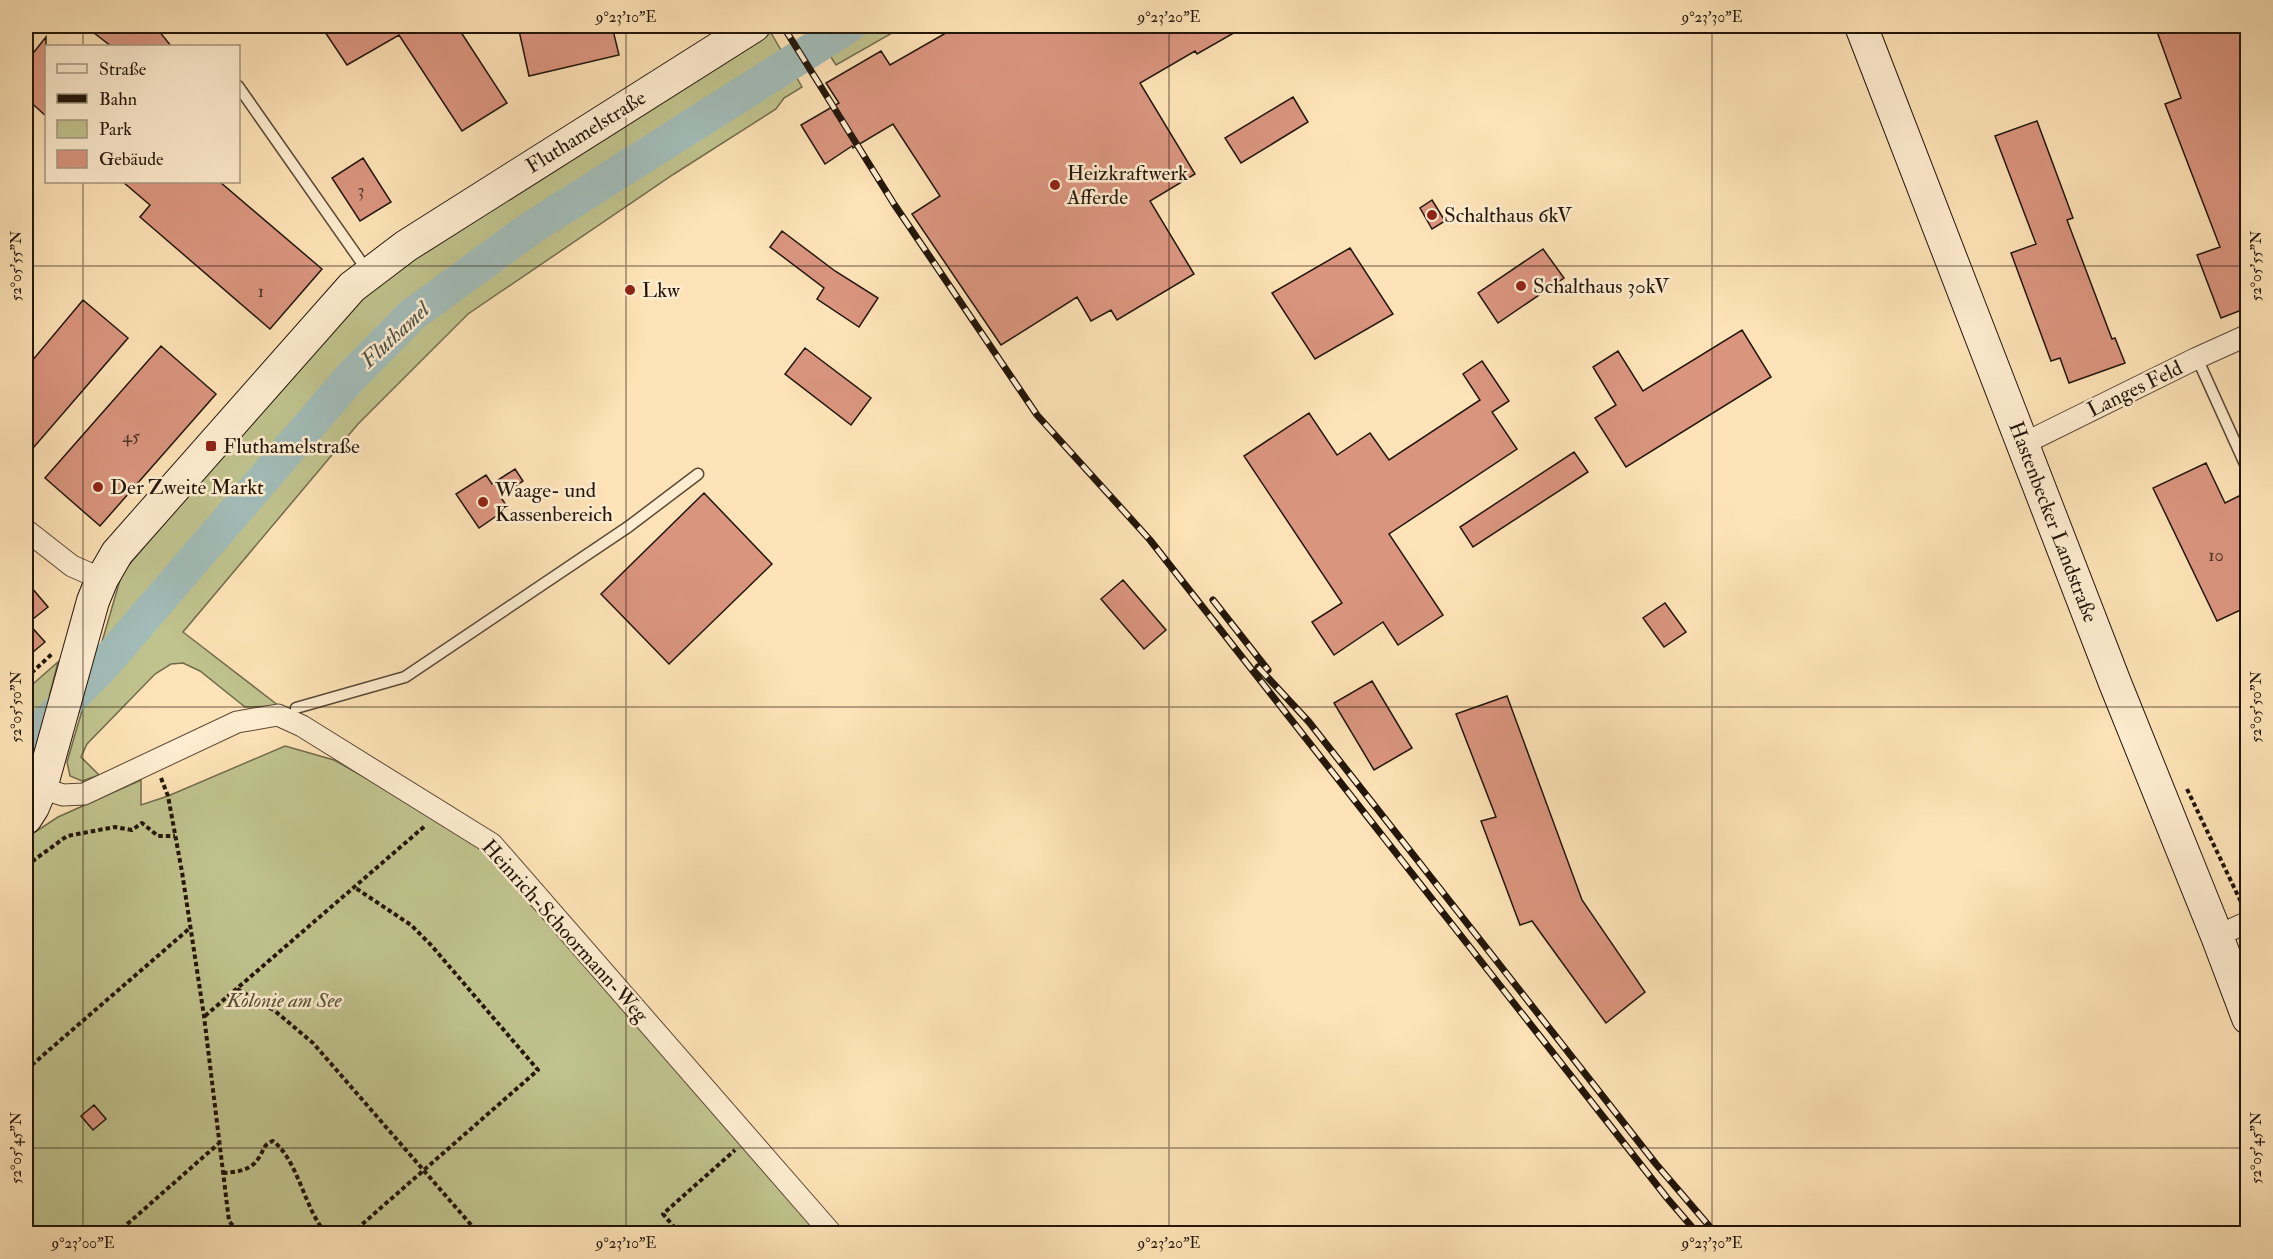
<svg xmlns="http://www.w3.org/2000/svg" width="2273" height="1259" viewBox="0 0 2273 1259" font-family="'IM FELL Double Pica',serif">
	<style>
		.green { fill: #c0c38e; stroke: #726c4c; stroke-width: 1.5 }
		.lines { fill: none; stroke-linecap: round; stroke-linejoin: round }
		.river { stroke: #a2bcb8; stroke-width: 34 }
		.building { fill: #da957f; stroke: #23160a; stroke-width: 1.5 }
		.service-casing { stroke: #5a4935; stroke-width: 13 }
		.minor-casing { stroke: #5a4935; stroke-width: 23 }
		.secondary-casing { stroke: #23160a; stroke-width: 34 }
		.path { stroke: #23160a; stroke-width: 4; stroke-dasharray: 4.5 3; stroke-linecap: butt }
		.service { stroke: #feedd0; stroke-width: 10 }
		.minor { stroke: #feedd0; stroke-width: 21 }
		.secondary { stroke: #feedd0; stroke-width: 32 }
		.rail-casing { stroke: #23160a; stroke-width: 7 }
		.rail { stroke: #feedd0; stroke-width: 4.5; stroke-dasharray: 14; stroke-linecap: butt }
		.ticks { fill: none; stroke: #23160a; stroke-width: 1.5; stroke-opacity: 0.45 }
		.poi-dot { fill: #8f2418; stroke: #feedd0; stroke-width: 2 }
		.labels { text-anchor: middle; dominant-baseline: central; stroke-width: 5; stroke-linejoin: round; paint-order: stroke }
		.number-label { font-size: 18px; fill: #513627 }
		.street-label { font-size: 21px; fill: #23160a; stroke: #feedd0 }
		.poi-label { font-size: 21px; fill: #23160a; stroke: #feedd0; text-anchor: start }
		.park-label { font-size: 21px; font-style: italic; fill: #5a5338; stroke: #feedd0 }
		.water-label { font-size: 22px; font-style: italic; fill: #4f5047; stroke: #feedd0 }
		.neatline { fill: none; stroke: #23160a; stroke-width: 2 }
		.ticks-label { font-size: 15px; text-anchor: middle; fill: #23160a }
	</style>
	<rect width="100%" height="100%" fill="#fde3b7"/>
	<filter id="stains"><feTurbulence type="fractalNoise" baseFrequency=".00333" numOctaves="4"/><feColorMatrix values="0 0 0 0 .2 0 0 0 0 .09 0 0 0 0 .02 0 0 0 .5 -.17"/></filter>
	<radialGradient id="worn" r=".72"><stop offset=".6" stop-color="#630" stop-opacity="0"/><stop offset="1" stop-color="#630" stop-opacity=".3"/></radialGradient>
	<!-- green -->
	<path class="green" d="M811,26H887L894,32L836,65Z
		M770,31L802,87L784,98L776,109L674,174L468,314L358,424L183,632L279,706L245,707L200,671L183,663L171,664L155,674L87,744L81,757L99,775L82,781L70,776L67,762L122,573L336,319L398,262Z
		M58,662L26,788V690Z
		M285,746L334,760L488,847L824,1234H26V838L58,817L141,780V805L168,796Z"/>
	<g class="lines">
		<!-- river -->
		<path class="river" d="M26,743L101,668L350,378L412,315L531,228L849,26"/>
	</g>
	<!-- building -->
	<path class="building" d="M85,26H155L171,46H111Z
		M321,26H457L507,103L462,131L399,35L347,65Z
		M518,26H612L619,55L529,76Z
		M958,26H1246L1197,54L1195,51L1140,83L1195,174L1150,201L1194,274L1117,320L1111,310L1091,321L1077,297L1001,345L912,214L940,196L893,124L853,148L852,146L825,164L801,125L839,103L826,83L881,51L890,65Z
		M2155,26H2247V264L2242,266L2247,280V308L2221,318L2197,255L2220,247L2165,104L2181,98Z
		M46,37V116L26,98V62Z
		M1293,97L1308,122L1241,163L1225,138Z
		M2037,121L2073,218L2067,220L2112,339L2115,338L2125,363L2069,383L2060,358L2051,361L2011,253L2036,244L1995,136Z
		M363,158L391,202L360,221L332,178Z
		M123,182H220L322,269L270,329L140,217L150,205Z
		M1432,200L1445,221L1432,229L1420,208Z
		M782,231L835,271L878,298L859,327L817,299L824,288L770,247Z
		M1350,248L1393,314L1315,359L1272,293Z
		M1543,249L1564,278L1498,323L1478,293Z
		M83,300L128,338L34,447L26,440V368Z
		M1742,330L1771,377L1626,467L1595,418L1616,405L1593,367L1618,351L1643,391Z
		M161,346L216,394L100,526L45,478Z
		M805,348L871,398L851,425L785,374Z
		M1482,361L1509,401L1492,412L1517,449L1389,534L1443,615L1398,645L1383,622L1334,655L1312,622L1342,603L1244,456L1309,413L1337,455L1370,433L1389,460L1480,400L1463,374Z
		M1574,452L1588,472L1473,547L1460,527Z
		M2206,463L2225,503L2247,492V607L2217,621L2153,488Z
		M515,469L523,481L500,496L508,508L479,528L456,494L486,475L492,484Z
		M704,493L772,564L669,664L601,594Z
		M1123,580L1166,630L1144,649L1101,599Z
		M26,581L48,607L28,623L45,642L26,658Z
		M1665,603L1686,632L1664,647L1643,618Z
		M1372,681L1412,748L1374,770L1334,703Z
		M1507,696L1582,900L1645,992L1606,1023L1532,921L1520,925L1481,821L1496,817L1456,714Z
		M94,1105L106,1119L93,1130L81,1116Z"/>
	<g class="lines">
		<!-- service casing -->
		<g class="service-casing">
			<path id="service" d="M238,86L369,273
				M2197,358L2245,464
				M296,708L405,677L628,527L698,474"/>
		</g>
		<!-- minor casing -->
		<g class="minor-casing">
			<path id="minor" d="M2023,444L2197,358L2248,335
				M26,530L72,566L102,579
				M41,788L63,795L84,794L237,722L278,715L302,726L492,844L832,1234
				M2217,936L2248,922"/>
		</g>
		<!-- secondary casing -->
		<g class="secondary-casing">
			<path id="secondary" d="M1861,26L2115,683L2217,936L2248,1018
				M26,818L33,807L41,788L93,601L102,579L117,553L352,287L406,246L754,26"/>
		</g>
		<!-- path -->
		<path class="path" d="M26,678L53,653
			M161,778L168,796L182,872L204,1016L229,1221L240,1234
			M2187,789L2242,904
			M26,866L67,836L115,827L132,830L142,823L158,836H175
			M237,989L275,1011L313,1043L479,1234
			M205,1016L426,825
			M26,1070L190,928
			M223,1173C236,1172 250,1171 258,1159C264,1151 263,1144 273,1141C299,1161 305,1212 327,1234
			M116,1234L218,1144
			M351,1234L538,1070L431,945L411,925L354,887
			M680,1234L663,1214L735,1150"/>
		<!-- service -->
		<use href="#service" class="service"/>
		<!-- minor -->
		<use href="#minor" class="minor"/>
		<!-- secondary -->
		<use href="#secondary" class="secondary"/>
		<!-- rail casing -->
		<g class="rail-casing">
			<path id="rail" d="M783,26L894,204L1037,415L1150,540L1667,1198L1698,1234
				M1213,600L1268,670
				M1258,667L1309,722L1656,1164L1716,1234"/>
		</g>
		<!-- rail -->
		<use href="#rail" class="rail"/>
	</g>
	<!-- ticks -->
	<path class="ticks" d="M83,26V46M626,26V1234M1169,26V1234M1712,26V1234M83,182V1234M26,266H2248M26,707H2248M26,1148H2248"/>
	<!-- markers -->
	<g class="poi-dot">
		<circle cx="1055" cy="185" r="6"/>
		<circle cx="1432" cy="215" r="6"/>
		<circle cx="1521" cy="286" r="6"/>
		<circle cx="630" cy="290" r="6"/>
		<rect x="205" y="440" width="12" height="12" rx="3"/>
		<circle cx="98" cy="487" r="6"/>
		<circle cx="483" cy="502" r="6"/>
	</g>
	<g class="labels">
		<!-- number labels -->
		<g class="number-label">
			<text x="361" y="190">3</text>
			<text x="261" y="291">1</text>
			<text x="131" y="436">45</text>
			<text x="2216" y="555">10</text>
		</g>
		<!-- street labels -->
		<g class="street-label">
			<text transform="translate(586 132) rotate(-32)">Fluthamelstraße</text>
			<text transform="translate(2135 389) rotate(-26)">Langes Feld</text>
			<text transform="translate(2053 522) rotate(69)">Hastenbecker Landstraße</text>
			<text transform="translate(565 931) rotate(48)">Heinrich-Schoormann-Weg</text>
		</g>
		<!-- poi labels -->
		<g class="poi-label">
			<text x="1067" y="173">Heizkraftwerk<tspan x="1067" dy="24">Afferde</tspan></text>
			<text x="1444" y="215">Schalthaus 6kV</text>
			<text x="1533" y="286">Schalthaus 30kV</text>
			<text x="642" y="290">Lkw</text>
			<text x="223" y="446">Fluthamelstraße</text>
			<text x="110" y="487">Der Zweite Markt</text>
			<text x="495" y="490">Waage- und<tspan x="495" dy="24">Kassenbereich</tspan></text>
		</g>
		<!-- park labels -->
		<g class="park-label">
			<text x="284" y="1000">Kolonie am See</text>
		</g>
		<!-- water labels -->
		<g class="water-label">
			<text transform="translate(395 335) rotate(-43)">Fluthamel</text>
		</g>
	</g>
	<!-- margin -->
	<rect width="2273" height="1259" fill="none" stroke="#fde3b7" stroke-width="66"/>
	<!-- legend -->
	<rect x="45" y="45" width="195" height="138" fill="#feedd0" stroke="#a69781" stroke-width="1.5"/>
	<rect x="57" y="64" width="30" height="9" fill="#feedd0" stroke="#a69781" stroke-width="1.5"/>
	<text x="99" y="75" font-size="18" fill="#23160a">Straße</text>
	<rect x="57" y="94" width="30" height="9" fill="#23160a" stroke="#a69781" stroke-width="1.5"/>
	<text x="99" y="105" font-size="18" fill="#23160a">Bahn</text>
	<rect x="57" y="120" width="30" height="18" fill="#c0c38e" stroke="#a69781" stroke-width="1.5"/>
	<text x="99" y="135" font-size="18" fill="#23160a">Park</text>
	<rect x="57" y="150" width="30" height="18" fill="#da957f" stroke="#a69781" stroke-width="1.5"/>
	<text x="99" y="165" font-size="18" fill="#23160a">Gebäude</text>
	<rect x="33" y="33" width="2207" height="1193" class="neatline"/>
	<g class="ticks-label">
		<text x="626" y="22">9°23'10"E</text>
		<text x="1169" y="22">9°23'20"E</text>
		<text x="1712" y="22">9°23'30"E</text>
		<text transform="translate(16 266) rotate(-90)" y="5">52°05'55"N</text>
		<text transform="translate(2256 266) rotate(-90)" y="5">52°05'55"N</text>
		<text transform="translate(16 707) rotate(-90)" y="5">52°05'50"N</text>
		<text transform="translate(2256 707) rotate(-90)" y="5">52°05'50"N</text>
		<text transform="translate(16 1148) rotate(-90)" y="5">52°05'45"N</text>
		<text transform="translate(2256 1148) rotate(-90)" y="5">52°05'45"N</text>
		<text x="83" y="1248">9°23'00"E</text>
		<text x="626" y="1248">9°23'10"E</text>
		<text x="1169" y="1248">9°23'20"E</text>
		<text x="1712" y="1248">9°23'30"E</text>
	</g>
	<rect width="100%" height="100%" filter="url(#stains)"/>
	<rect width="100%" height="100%" fill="url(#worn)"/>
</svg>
